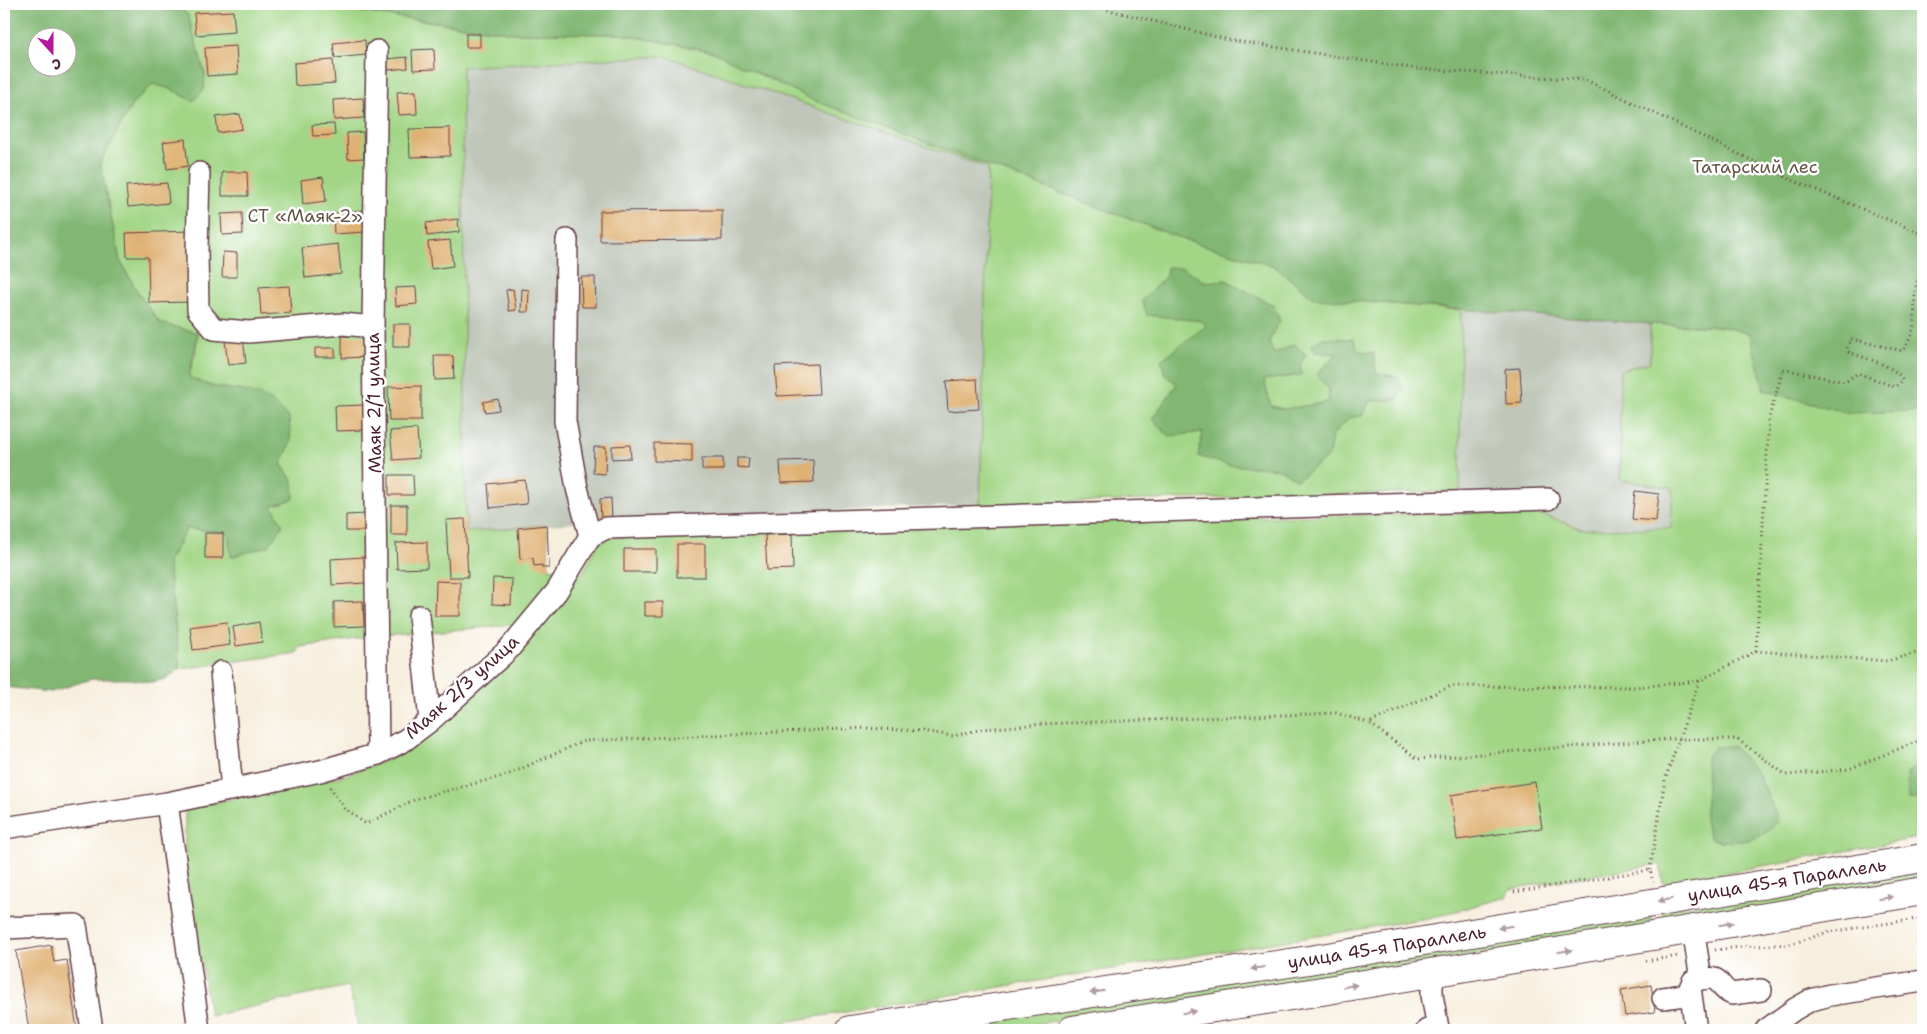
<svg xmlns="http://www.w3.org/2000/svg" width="1927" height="1034" viewBox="0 0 1927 1034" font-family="'Shantell Sans',sans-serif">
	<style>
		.industrial { fill: #c0c7ba }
		.green { fill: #a2d686; stroke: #767a58 }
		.forest { fill: #81b773; stroke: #666b4f; fill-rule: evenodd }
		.building { fill: #dfb172 }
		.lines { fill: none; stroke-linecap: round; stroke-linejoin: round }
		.minor-casing { stroke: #643e46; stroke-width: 24 }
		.major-casing { stroke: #643e46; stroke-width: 30 }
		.path { stroke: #643e46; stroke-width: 3; stroke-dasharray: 1 4; stroke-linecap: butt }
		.minor { stroke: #fff; stroke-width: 21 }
		.major { stroke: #fff; stroke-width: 28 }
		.oneway { fill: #ae9aa0 }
		.labels { text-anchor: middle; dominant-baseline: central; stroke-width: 5; stroke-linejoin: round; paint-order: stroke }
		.park-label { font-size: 18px; fill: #645646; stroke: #fff }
		.street-label { font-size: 18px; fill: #4a1f2b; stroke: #fff }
	</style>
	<rect width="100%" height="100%" fill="#fff"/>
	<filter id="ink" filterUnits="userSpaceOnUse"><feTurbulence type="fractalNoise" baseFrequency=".02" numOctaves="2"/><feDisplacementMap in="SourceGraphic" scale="10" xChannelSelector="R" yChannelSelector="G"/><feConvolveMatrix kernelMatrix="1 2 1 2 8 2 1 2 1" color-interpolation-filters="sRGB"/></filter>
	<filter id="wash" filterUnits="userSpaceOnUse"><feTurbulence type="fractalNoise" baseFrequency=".0096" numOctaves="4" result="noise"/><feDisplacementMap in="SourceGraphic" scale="20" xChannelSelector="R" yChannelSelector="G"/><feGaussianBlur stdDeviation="1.12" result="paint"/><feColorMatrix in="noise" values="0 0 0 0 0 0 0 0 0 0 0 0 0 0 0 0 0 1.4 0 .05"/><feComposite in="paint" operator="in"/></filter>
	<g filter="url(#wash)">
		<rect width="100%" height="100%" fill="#f7efde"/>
		<!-- industrial -->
		<path class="industrial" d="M665,56L989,168L980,505L594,521L466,533L462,67Z
			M1461,310L1650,324L1651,362L1621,480L1673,488L1672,528L1582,529L1535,512L1460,513Z"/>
		<!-- green -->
		<path class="green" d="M176,4H303L515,33L620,34L711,51L813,100L1183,239L1274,266L1314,297L1461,310L1460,491L980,505L988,168L665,56L462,67L466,532L547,525L549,568L582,574L597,544L613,537L1083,520L1535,512L1582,529L1671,528L1673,488L1620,480V370L1650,362V324L1725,327L1750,334L1919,411L1923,414V837L1663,884L1660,864L1511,889L1507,897L1434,917L734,1030H359L348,986L210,1016L185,865V810L208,804L344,776L401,755L477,693L530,643L514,625L370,637L300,647L297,653L180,669L168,562L187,528L228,533L272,506L293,481L281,464L291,442L245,391L211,386L188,377L195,355L198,333L160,323L138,293L120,261L100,163L132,104L153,84L171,89L193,101L205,75L188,15Z
			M1923,868V884L1664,926L1662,910Z
			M1651,912L1653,927L998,1030H902Z"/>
		<!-- forest -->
		<path class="forest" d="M4,4H176L188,15L205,75L204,90L193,101L171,89L153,84L132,104L100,163L120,261L138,293L160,323L198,333L189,377L211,386L245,391L268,398L289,418L291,442L281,464L293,481L294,499L272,506L283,525L269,546L231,557L228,533L187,528L168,562L180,669L166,679L151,682L129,679H91L51,692L4,687ZM38,38H68V68H38Z
			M303,4H1923V414L1919,411L1848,413L1764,390L1750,334L1725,327L1650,324L1314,298L1274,266L1183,239L813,100L711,51L620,34L515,33Z
			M1167,267L1183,268L1205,282L1226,280L1273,305L1280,321L1274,330L1269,343L1274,354L1295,344L1306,355L1300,365L1302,375L1264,380L1271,406L1284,409L1328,402L1329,390L1317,374L1336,354L1315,352L1312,345L1322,338L1354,339L1358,351L1374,353L1376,373L1399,377L1404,390L1397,400L1370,401L1362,416L1349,418L1332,436L1329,456L1297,480L1280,469L1228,465L1198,456L1203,432L1169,436L1152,419L1177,384L1165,375L1161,360L1206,326L1201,321L1147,315L1142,300L1166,276Z
			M1733,746L1758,773L1778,819C1766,842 1734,845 1711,839C1701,817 1706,811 1707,788C1707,778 1706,767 1706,756L1715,747Z
			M1923,761V798L1908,800L1907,773Z"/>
		<g id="blocks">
			<!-- building -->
			<path class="building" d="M233,11L235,32L196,35L194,13Z
				M466,34H480V47H466Z
				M365,40L366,55L335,58L333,43Z
				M236,46L238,74L207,76L205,48Z
				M434,49L435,69L413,70L412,50Z
				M407,57L408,68L388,70L387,59Z
				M333,60L335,83L295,86L294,63Z
				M416,91L417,114L399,115L397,92Z
				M363,98L364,118L334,120L333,100Z
				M240,114L242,129L218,133L216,117Z
				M334,124L335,135L313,136L312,125Z
				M450,128V156L410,157L409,129Z
				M363,132L364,158L348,159L347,133Z
				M185,139L188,166L167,169L163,142Z
				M222,172H247L248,196H222Z
				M323,177L326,201L303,204L301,180Z
				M167,183L169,203L128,207L126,186Z
				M364,210L365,232L334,234L333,213Z
				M722,210V240L600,241V211Z
				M242,213L243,234L222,235L221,214Z
				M458,219L459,232L427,236L426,223Z
				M189,231L191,302L149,303L148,257H127L126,233Z
				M450,240L453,266L431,269L428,242Z
				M338,244L341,274L305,278L302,248Z
				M223,252L237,253V277H222Z
				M581,277H595L596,307H582Z
				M289,286L291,313L261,315L259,288Z
				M416,287L417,304L396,306L395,288Z
				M513,289L516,310L509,311L506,290Z
				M522,289L529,290L528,312H521Z
				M393,324H410V347H393Z
				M342,336H366V357L342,358Z
				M243,338L246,363L228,365L225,341Z
				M315,348H335V357H315Z
				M434,356H453L454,379L435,380Z
				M817,364L819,394L777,396L775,366Z
				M1520,368L1522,403L1506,404L1505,369Z
				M977,379L979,409L948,411L946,381Z
				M421,386V421H389L388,387Z
				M498,399L499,410L485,412L483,402Z
				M365,405L366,430L336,431L335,406Z
				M417,429L419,458L393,460L390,431Z
				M654,443L692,444V462L654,461Z
				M630,445L631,458L612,459V446Z
				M594,447H606L605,474L593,473Z
				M702,458H723V470H702Z
				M737,458H749L748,468L737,467Z
				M813,460L814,482L781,483L780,461Z
				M389,475H413L414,495H389Z
				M525,480L527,504L490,508L488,484Z
				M1635,491L1659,494L1656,521L1632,519Z
				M611,498L612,520H601L600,499Z
				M391,505H407V535H391Z
				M366,514V531H346V515Z
				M465,519L468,577H449L446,520Z
				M547,525L549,568H542V565L534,566L533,558L520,559L518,528Z
				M205,533H223V558H205Z
				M792,534L793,569L767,570L765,535Z
				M427,542V568L397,569L396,543Z
				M677,544H705V577H677Z
				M624,549H656V572H624Z
				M364,557L365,583L332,585L331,559Z
				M493,578L512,579L511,605L492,604Z
				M436,581L460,582V616H435Z
				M363,601L364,626L334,627V602Z
				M645,602H663V616H645Z
				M227,622L230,645L193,650L190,627Z
				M259,622L262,642L236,646L233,627Z
				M1535,782L1542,828L1457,840L1451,795Z
				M51,945L54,962L67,960L77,1030H29L16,951Z
				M1651,985L1655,1012L1625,1016L1621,990Z"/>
		</g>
	</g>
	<g filter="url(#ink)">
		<use href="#blocks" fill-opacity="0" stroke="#643e46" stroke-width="1"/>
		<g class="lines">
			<!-- minor casing -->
			<g class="minor-casing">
				<path id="minor" d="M377,51L373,327L378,754
					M199,173L197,251L198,310L214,329L249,332L343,324L373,327
					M567,240L565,421L577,488L590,536
					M590,536L606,528L1548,499
					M419,616L430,721
					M221,672L232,790
					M167,803L199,1030
					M4,828L167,803L320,771L378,754L405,740L430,721L508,650L557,591L590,536
					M4,928L76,925L92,1030
					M1693,929L1701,979L1693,981L1690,988L1696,1030
					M1701,979C1725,975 1715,987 1732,994L1761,990
					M1663,998L1691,994
					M1427,1030L1438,1028L1432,995V973
					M1766,1030L1795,1009L1811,1000L1830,995L1923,981"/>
			</g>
			<!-- major casing -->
			<g class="major-casing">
				<path id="major" d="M850,1030L1309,960L1923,858
					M1072,1030L1310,993L1923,891"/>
			</g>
			<!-- path -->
			<path class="path" d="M1094,4L1097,7L1229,40L1418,69L1586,80L1790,179L1923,234
				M1756,651L1769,418L1783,369L1845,382L1858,373L1895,387L1903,380C1893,364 1865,359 1849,352L1847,348L1851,339L1903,351C1919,325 1913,321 1915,293C1916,283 1921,271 1923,261
				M1699,681L1635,687L1451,686L1369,723L1418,759L1669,739H1737L1786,775L1849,769L1923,739
				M330,787L344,808L366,824L416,799L507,775L584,741L866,728L922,731L953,736L982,729L1041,724L1336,713L1369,723
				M1650,870L1665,780L1699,681L1756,651L1887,661L1923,651
				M1514,892L1650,870L1653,882
				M1715,950L1739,947L1791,944L1829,932L1923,918
				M1646,961L1679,956"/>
			<!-- minor -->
			<use href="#minor" class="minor"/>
			<!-- major -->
			<use href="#major" class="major"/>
		</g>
		<!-- one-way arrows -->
		<defs><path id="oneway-solid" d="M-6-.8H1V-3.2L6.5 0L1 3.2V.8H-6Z" transform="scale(1.25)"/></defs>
		<g class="oneway">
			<use href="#oneway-solid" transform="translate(1886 898) rotate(-9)"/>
			<use href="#oneway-solid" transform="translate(1665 900) rotate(170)"/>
			<use href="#oneway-solid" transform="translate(1726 924) rotate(-9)"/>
			<use href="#oneway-solid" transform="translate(1505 927) rotate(170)"/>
			<use href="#oneway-solid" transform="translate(1565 951) rotate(-9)"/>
			<use href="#oneway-solid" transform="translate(1258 968) rotate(171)"/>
			<use href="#oneway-solid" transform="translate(1350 986) rotate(-9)"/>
			<use href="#oneway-solid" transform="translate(1097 992) rotate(171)"/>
			<use href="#oneway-solid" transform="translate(1189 1012) rotate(-9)"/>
		</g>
	</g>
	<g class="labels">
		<!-- park labels -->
		<g class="park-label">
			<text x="1755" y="167">Татарский лес</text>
			<text x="305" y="216">СТ «Маяк-2»</text>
		</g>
		<!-- street labels -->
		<g class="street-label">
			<text transform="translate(374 403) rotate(-91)">Маяк 2/1 улица</text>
			<text transform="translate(462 687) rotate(-42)">Маяк 2/3 улица</text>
			<text transform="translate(1787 880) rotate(-9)">улица 45-я Параллель</text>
			<text transform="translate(1387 947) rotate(-9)">улица 45-я Параллель</text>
		</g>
	</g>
	<!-- margin -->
	<rect width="1927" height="1034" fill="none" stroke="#fff" stroke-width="20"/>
	<!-- north arrow -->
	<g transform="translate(52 52) rotate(159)"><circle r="24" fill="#ffffff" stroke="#b7a5aa"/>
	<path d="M0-4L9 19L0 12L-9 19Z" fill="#b5179e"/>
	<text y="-8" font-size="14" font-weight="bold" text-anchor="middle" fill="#4a1f2b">С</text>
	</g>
</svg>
